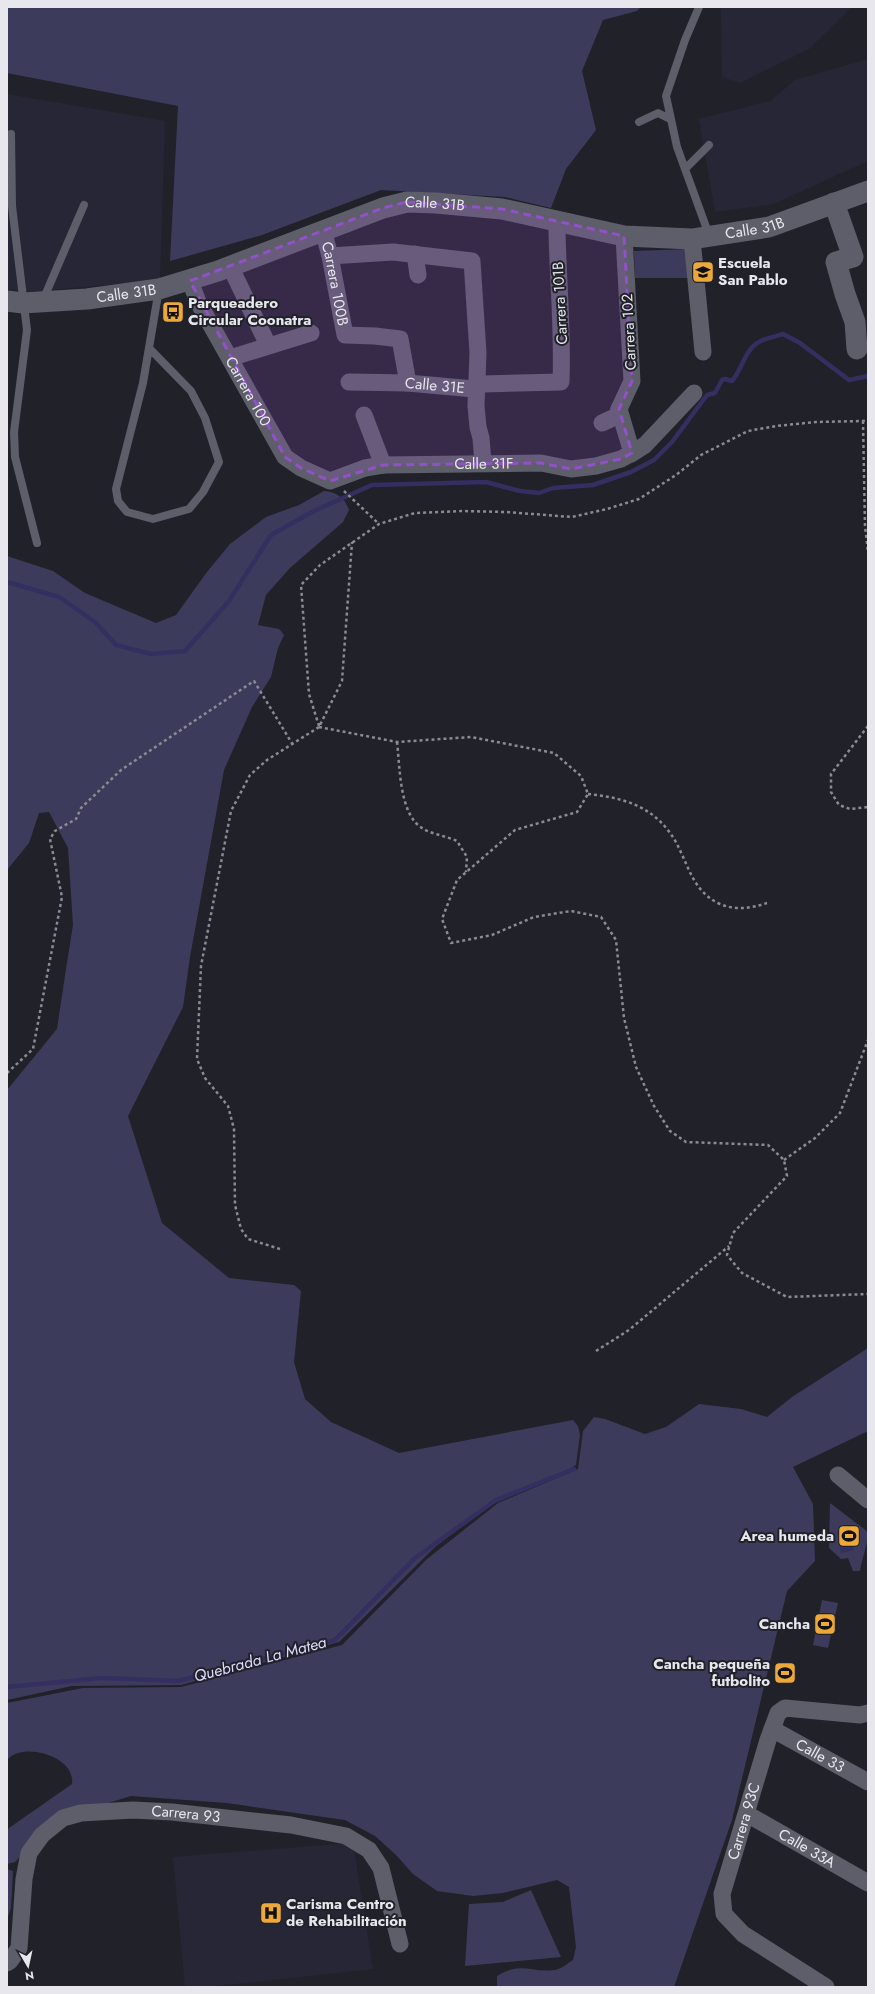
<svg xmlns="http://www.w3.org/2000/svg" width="875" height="1994" viewBox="0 0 875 1994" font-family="Jost,sans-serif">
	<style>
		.built { fill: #272636 }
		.green { fill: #3d3b5b }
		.water { fill: #342f61 }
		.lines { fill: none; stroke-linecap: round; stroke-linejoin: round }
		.stream { stroke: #342f61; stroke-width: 4.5 }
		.path { stroke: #8b8b92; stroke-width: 2.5; stroke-dasharray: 3 3; stroke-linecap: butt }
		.service { stroke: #5e5e6a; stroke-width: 8 }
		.minor { stroke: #5e5e6a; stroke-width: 17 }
		.tertiary { stroke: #5e5e6a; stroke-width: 21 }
		.marked { fill: #9151c8; fill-opacity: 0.2; stroke: #9151c8; stroke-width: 3; stroke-dasharray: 8 5; stroke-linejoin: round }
		.labels { text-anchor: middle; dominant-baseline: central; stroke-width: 4; stroke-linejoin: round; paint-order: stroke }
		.street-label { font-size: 15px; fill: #e7e7ed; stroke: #21212a }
		.poi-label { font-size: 15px; font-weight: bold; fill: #e7e7ed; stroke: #21212a; text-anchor: start }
		.water-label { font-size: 16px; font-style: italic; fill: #dbdbfd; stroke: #21212a }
	</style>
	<rect width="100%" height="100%" fill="#21212a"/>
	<!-- built -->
	<path class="built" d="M721,7H852L809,49L740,83L722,77Z
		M868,59V161L774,204L715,212L699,119L770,101L795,80Z
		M7,94L165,121L160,280L30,292L7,289Z
		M353,1843L373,1969L207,1987H185L173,1857Z"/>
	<!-- green -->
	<path class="green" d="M7,7H641L637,11L603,20L582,71L596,130L566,169L551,208L505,197L381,190L262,235L170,261L178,106L7,73Z
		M690,249L691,278H635L634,251Z
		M324,491C337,492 345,498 349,510L343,522L290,568L266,595L258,625L279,629L284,635L278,648L271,677L252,707L224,770L190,957L183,1007L128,1116L162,1223L229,1278L294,1285L301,1291L294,1362L305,1399L331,1422L399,1453L573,1420L578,1426L580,1435L576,1465L560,1475L491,1505L435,1547L339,1642L181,1685L72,1686L7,1700V1090L57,1029L66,969L73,925L68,848L49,812L39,813L29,843L7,870V556L53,571L85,593L156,623L176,615L207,572L230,544L266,517L299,505Z
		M868,1348V1433L866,1432L793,1467L813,1504L815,1561L787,1591L732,1820L674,1987H497V1976C521,1961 531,1973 554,1970C560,1970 568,1963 573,1960L576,1947L569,1887L557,1880L503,1893L473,1896L437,1891L413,1874L396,1855L375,1836L345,1820L227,1803L131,1796L56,1819L15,1862L7,1864V1831L9,1828L72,1784C76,1756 22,1741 7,1760V1703L83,1688L181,1687L342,1645L427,1559L498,1503L578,1469L583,1431L594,1417L605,1419L645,1434L666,1427L699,1404L741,1409L767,1417L792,1397Z
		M830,1503L868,1532C868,1545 862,1557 860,1571H853L848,1558L841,1559L829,1548Z
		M822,1600L838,1603L828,1648L813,1645Z
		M780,1662L792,1663L790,1683L778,1682Z
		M7,1869L13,1871L11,1908L7,1920Z
		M531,1890L561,1957L465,1966L469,1904L503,1902Z"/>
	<!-- water -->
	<path class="water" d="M849,1529L854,1550L841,1553L837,1531Z"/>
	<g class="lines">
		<!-- stream -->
		<path class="stream" d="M7,582L59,597L95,622L116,645L151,654L185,651L229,601L271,535L316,510L372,485L486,482L520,491L539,493L553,488L593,485L631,472L654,460L672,442L707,395L715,393L722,380L725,379L732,381C742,370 745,349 759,342C765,338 775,337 783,334L800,343L849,380L868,376
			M7,1687L102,1678L178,1681L335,1640L415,1558L496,1500L574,1469"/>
		<!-- path -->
		<path class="path" d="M863,421L865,526L868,552
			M344,491L379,524
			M319,726L309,694L301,585L320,565L379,524L415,513L462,511L506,512L572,517L607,509L639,499L676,475L701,455L748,431L776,426L816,422L863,421L868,420
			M868,726L831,774V792L839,805L850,809L868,807
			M319,727L397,742L471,737L554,753L581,776L588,794L577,812L515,830L457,880L442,919L451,943L492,935L534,917L571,911L601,917L616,940L624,1018L636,1067L654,1106L670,1131L686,1142L768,1145L784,1160L787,1176L733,1233L727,1255L742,1273L787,1297L868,1294
			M397,742C400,766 399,814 422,828C431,834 446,836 457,841L467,857L466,872
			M588,794C618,797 647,804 667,829C688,854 687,889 720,904C737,911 751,908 767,903
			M7,1073L33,1049L62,897L50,839L55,831L76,819L81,808L121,770L254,681L293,745
			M784,1160L815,1138L840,1113L868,1040
			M280,1249L248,1239L241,1229L235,1205L234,1129L228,1106L205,1078L197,1059L201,966L231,811L250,775L267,760L319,727L342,681L352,542
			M596,1351L629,1330L729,1246"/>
		<!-- service -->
		<path class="service" d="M699,7L685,40L666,96L677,147L709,235
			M639,122L658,113L670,119
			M11,134L12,206L27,330L14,432L15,457L37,543
			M685,169L709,145
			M43,300L84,205
			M149,348L191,391L205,418L219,462L203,492L189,509L153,519L127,512L118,501L116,489L143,383L159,289"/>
		<!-- minor -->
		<g class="minor">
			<path id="s1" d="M323,230L330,256L345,335L375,336L400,339L408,383"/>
			<path d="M692,239L703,352"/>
			<path d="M415,254L418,275"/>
			<path d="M330,256L393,252L472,261L478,353L476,406L478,427L481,438L483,463"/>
			<path d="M230,266L268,345"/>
			<path id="s2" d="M190,281L198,302L285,457L301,468L330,481L365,468L383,465L541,463L571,469L596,466L621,459L632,453L619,409L632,381L624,236"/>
			<path d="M230,358L311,333"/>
			<path id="s3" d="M349,382L408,383L474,389L483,384L561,382C563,332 558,281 557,231"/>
			<path d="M364,415L383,465"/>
			<path d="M602,423L617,416L619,409"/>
			<path d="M631,454L645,445L694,393"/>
			<path d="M838,1475L868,1500"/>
			<path id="s4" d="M772,1729L868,1782"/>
			<path id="s5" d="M747,1814L868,1883"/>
			<path id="s6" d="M7,1963L10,1961L19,1948L24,1879L29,1853L42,1835L63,1818L81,1813L133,1810L172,1812L291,1825L346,1836L369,1850L381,1868L400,1944"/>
			<path id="s7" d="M826,1987L743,1934L724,1914L722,1894L768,1740L778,1713L785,1708L860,1715L868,1713"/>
		</g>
		<!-- tertiary -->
		<g class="tertiary">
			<path d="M834,203L853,257L836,262L845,294L855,322L857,349"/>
			<path id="s8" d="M7,301L23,303L87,299L159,289L218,271L383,208L407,202L436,203L502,209L624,236L692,239L769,227L868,191"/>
		</g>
	</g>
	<!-- marked area -->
	<path class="marked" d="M407,202L502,209L624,236L632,381L619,409L632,453L621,459L571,469L541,463L383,465L330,481L301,468L285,457L190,281L383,208Z"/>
	<!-- icons -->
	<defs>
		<g id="school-square" transform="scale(1.15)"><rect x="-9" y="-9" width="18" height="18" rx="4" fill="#eca93a" stroke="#21212a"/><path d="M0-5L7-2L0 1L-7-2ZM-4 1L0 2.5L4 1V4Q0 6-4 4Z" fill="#111"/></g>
		<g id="bus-square" transform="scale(1.15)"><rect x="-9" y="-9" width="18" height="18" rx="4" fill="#eca93a" stroke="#21212a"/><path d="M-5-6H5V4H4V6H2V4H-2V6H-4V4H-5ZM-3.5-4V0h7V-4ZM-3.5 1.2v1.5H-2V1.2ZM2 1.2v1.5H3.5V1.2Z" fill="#111"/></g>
		<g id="stadium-square" transform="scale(1.15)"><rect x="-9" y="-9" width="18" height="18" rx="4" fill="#eca93a" stroke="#21212a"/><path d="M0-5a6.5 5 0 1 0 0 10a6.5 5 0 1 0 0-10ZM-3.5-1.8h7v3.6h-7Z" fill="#111"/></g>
		<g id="hospital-square" transform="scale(1.15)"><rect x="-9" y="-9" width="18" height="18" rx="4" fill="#eca93a" stroke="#21212a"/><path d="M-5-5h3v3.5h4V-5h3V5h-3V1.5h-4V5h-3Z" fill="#111"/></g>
	</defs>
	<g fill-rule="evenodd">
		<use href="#school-square" x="703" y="272"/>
		<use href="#bus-square" x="173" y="312"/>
		<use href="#stadium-square" x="849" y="1536"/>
		<use href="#stadium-square" x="825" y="1624"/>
		<use href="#stadium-square" x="785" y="1673"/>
		<use href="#hospital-square" x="271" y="1913"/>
	</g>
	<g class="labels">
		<!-- street labels -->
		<g class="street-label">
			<text stroke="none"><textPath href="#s8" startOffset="444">Calle 31B</textPath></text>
			<text stroke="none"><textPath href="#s8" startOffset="768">Calle 31B</textPath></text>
			<text stroke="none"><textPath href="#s1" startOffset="55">Carrera 100B</textPath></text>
			<text stroke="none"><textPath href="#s8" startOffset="120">Calle 31B</textPath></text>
			<text transform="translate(560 303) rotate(-93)">Carrera 101B</text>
			<text transform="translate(629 332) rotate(-93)">Carrera 102</text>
			<text stroke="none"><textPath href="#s3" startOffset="86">Calle 31E</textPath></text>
			<text stroke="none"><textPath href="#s2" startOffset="125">Carrera 100</textPath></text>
			<text stroke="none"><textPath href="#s2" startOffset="408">Calle 31F</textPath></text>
			<text stroke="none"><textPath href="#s4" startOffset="55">Calle 33</textPath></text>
			<text stroke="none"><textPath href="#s6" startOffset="288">Carrera 93</textPath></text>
			<text stroke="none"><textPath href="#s7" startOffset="222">Carrera 93C</textPath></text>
			<text stroke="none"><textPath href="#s5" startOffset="69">Calle 33A</textPath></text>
		</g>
		<!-- poi labels -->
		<g class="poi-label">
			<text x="718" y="263">Escuela<tspan x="718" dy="17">San Pablo</tspan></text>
			<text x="188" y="303">Parqueadero<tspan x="188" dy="17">Circular Coonatra</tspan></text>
			<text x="834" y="1536" text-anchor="end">Area humeda</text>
			<text x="810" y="1624" text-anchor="end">Cancha</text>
			<text x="770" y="1664" text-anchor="end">Cancha pequeña<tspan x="770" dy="17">futbolito</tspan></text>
			<text x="286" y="1904">Carisma Centro<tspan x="286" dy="17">de Rehabilitación</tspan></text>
		</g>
		<!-- water labels -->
		<g class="water-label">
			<text transform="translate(260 1659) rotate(-15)">Quebrada La Matea</text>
		</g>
	</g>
	<!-- border -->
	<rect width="875" height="1994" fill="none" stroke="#e7e7ed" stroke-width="16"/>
	<!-- north arrow -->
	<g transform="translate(28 1966) rotate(171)" stroke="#21212a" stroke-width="3" paint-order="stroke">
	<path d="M0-3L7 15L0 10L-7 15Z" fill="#e7e7ed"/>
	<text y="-6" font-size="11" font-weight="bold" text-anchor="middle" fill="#e7e7ed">N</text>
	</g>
</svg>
